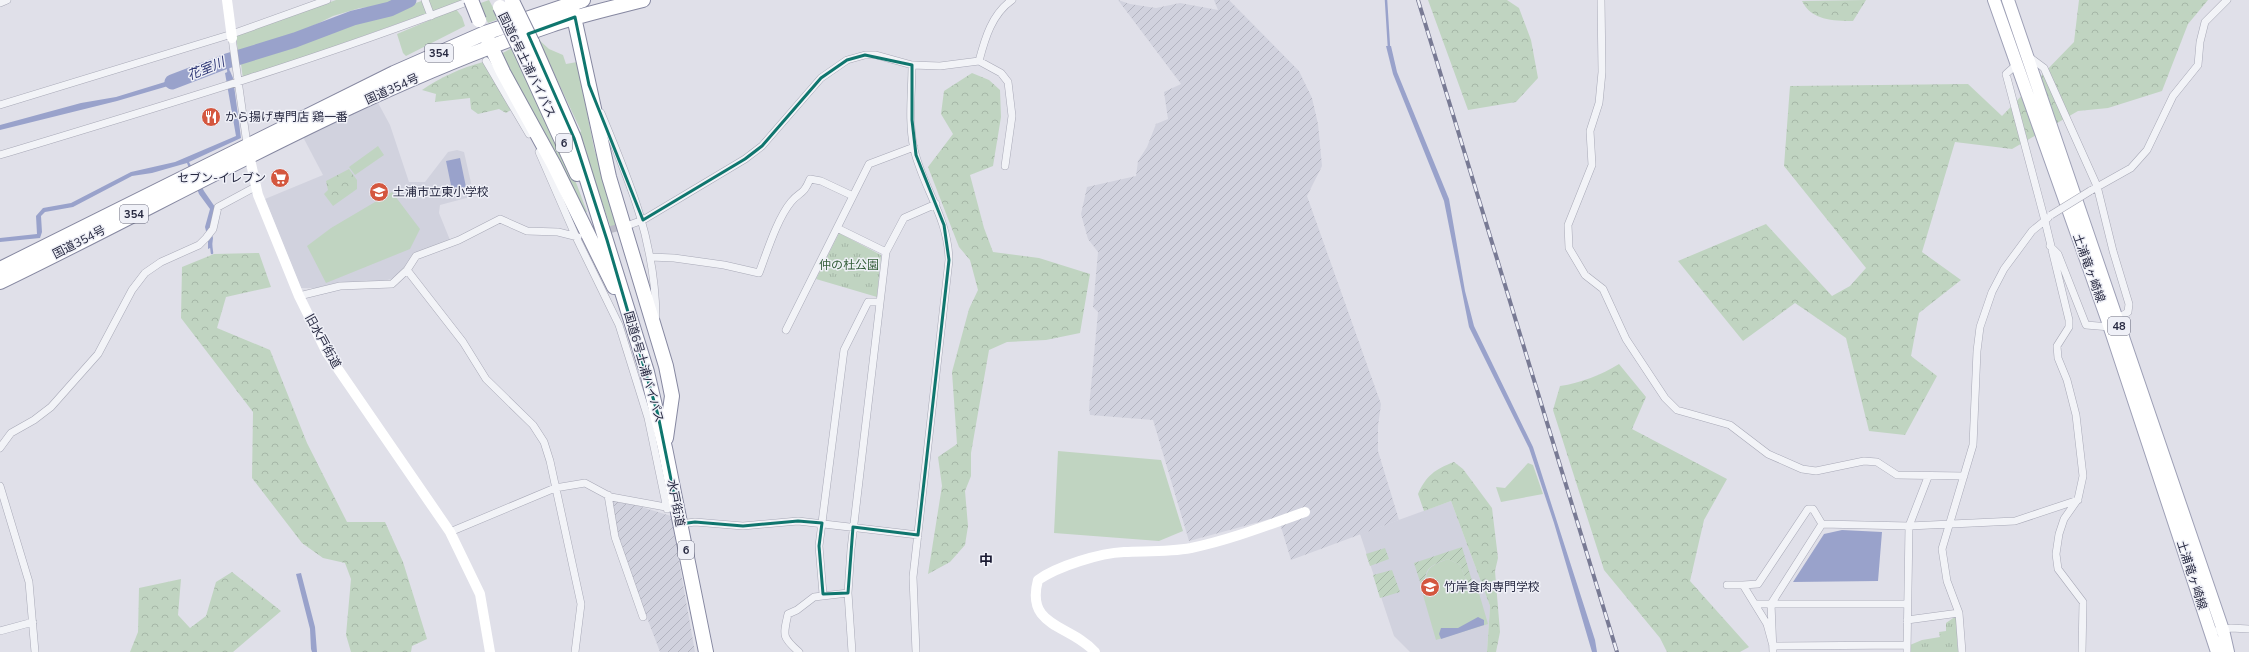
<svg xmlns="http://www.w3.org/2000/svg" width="2249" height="652" viewBox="0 0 2249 652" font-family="'Nunito Sans','Noto Sans JP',sans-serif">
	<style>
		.built { fill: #d1d2de }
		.industrial { fill: url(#industrial-furrows) }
		.grass { fill: #c0d4c1 }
		.forest { fill: url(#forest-crowns) }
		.park { fill: url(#park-tufts) }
		.garden { fill: url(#garden-furrows) }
		.water { fill: #99a2cb }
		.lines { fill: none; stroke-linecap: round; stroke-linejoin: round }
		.stream { stroke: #99a2cb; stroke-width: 2.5 }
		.river { stroke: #99a2cb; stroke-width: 15 }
		.street-tunnel { stroke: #bbbbc7; stroke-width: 7; stroke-dasharray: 7 3.5; stroke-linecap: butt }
		.street-casing { stroke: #a8a9b7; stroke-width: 8 }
		.primary-casing { stroke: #9ea0b6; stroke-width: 14 }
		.highway-casing { stroke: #8688a1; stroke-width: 16 }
		.street { stroke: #f2f3f7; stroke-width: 7 }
		.secondary { stroke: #fff; stroke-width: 10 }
		.primary { stroke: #fff; stroke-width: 12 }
		.highway { stroke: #fff; stroke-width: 14 }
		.rail-casing { stroke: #787a94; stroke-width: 4 }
		.rail { stroke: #eff0f7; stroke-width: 2.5; stroke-dasharray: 8; stroke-linecap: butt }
		.street-bridge-casing { stroke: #a8a9b7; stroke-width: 8; stroke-linecap: butt }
		.highway-bridge-casing { stroke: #8688a1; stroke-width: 16; stroke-linecap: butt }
		.street-bridge { stroke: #f2f3f7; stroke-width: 7 }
		.highway-bridge { stroke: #fff; stroke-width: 14 }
		.marked { fill: none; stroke: #0f766e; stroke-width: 3; stroke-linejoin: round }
		.labels { text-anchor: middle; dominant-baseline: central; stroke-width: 3; stroke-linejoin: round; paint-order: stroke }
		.shield { fill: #eff0f7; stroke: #636578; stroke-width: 1 }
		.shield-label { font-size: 11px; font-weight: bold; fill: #272941 }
		.street-label { font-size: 12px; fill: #272941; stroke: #eff0f7 }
		.poi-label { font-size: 12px; fill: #272941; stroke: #eff0f7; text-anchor: start }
		.park-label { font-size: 12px; fill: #345e39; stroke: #eff0f7 }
		.water-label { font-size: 13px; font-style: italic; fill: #303977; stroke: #eff0f7 }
		.quarter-label { font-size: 14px; font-weight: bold; fill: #1a1a32; stroke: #eff0f7 }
	</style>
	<defs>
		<pattern id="industrial-furrows" width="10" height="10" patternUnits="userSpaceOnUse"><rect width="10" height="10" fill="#d1d2de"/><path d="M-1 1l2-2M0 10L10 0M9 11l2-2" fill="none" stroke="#b3b4c0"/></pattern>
		<pattern id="forest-crowns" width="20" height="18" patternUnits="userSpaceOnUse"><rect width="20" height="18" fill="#c0d4c1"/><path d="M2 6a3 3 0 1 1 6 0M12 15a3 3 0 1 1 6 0" fill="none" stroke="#a5b6a7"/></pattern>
		<pattern id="park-tufts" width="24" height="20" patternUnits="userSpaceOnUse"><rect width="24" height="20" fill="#c0d4c1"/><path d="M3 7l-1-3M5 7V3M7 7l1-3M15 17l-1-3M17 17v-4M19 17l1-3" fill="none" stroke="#a5b6a7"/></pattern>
		<pattern id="garden-furrows" width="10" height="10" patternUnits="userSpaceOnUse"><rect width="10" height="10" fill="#c0d4c1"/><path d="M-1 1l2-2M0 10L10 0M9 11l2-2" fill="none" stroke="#a5b6a7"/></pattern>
	</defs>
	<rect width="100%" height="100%" fill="#e0e0e9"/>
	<!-- built -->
	<path class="built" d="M377,101L390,125L409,182H425L448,152L457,150L464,152L474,196L440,205L439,213L450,240L413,254L403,270L391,279L376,283L339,282L317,288H301L265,199L323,175L303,137Z
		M1451,501L1490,606L1487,652H1410L1394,636L1360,534Z"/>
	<!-- industrial -->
	<path class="industrial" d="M1118,0L1130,4L1156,8L1180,3L1218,10L1214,0H1229L1299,71L1312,98L1318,124L1322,166L1307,196L1381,404L1378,426V451L1399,520L1291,560L1278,517L1189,541L1153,420L1090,415L1089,408L1098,312L1093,307L1098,252L1088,239L1081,214L1087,187L1136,176L1138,161L1147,147L1156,124L1168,119L1164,92L1181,84Z
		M612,498L671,516L695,652H660L616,536Z"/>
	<!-- grass -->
	<path class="grass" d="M336,0H396L385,6L360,8L333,16L297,34L238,51L236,36Z
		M424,0H464L243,79L241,64L313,40L323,31L361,23Z
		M489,0L499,19L488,23L478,4Z
		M456,9L462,17L465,26L406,56L403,53L397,34Z
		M538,39L549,49L563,55L566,64L577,62L594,148L618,226L611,228L578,135L581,131Z
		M512,48L577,185L587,212L582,213L499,55Z
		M378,146L384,155L355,175L349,167Z
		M392,192L420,229L410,249L326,283L307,246L331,228Z
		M1058,451L1161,460L1183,531L1159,541L1054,533Z
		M1528,463L1533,465L1543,494L1501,502L1496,487L1505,488Z
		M1448,559L1460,565L1470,589L1479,593L1488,624L1436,640L1423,595L1429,593C1422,571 1428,566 1448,559Z"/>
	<!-- forest -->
	<path class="forest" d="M1428,0H1507L1519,8L1531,40L1538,78L1516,102L1468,110Z
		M1866,0L1853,21C1833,21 1811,20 1802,1Z
		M2079,0H2208L2188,24L2162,91L2108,108L2078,111L2012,149L1955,142L1922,252L1961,280L1919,313L1911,356L1937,376L1905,435L1869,431L1846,338L1795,303L1743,341L1678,261L1766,224L1832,296L1850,286L1866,268L1784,166L1790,86L1968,84L2002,116L2074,42Z
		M483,62L511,110L506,113L499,109L478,114L471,109L470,98L435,102L436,94L422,90C441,77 461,68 483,62Z
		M972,73L989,80L1000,90L1001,117L993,166L970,175L984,228L993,252L1039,258L1090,274L1080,333L1046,340L1007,342L989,350L971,453V476L965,491L968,526L965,545L950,562L928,574L942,486L938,457L957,444L952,372L969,309L978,290L970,260L959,247L928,167L953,134L941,114L944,91Z
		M349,169L357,180V189L333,206L324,194L328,190L326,181Z
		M259,253L271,287L226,297L217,328L270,350L307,443L347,522H385L403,562L427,639L412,646L411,652H351L346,635L351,579L345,563L323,558L302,543L252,478L253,412L181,318L182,267L214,254Z
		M1619,364L1646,397L1632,429L1727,479L1704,520L1690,581L1749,647L1740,652H1667L1660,638L1604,570L1553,410L1560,386C1581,383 1601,375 1619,364Z
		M1454,462L1463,469L1492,508L1498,558L1495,571L1500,632L1496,652H1487L1490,606L1451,501L1424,511L1418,494C1426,476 1435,469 1454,462Z
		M232,572L281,611L233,652H130L138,632L139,588L181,579L178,615L190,628L206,616L216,582Z"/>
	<!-- park -->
	<path class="park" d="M839,233L881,255L877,297L816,279Z
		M1956,616L1958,652H1910V645L1922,640L1940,637L1939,632L1946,631V623Z"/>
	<!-- garden -->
	<path class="garden" d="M1462,547L1475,591L1470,589L1460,565L1448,559C1434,564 1421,568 1427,587L1422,588L1414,563Z
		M1385,548L1389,559L1370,566L1366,554Z
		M1392,570L1400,592L1380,598L1373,575Z"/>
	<!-- water -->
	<path class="water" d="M1386,46H1391L1397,72L1449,199L1465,291L1474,326L1533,447L1595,640L1597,652H1592L1554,523L1529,448L1469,327L1444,201L1393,74Z
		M230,71L233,78L241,138L189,162L204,191L215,207L210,228L213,238L212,247L208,249V239L205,227L210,209L199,194L187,163L152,173L132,176L73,207L45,212L41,216L42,232L40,238L0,242V238L37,234L36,216L43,208L71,203L131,172L175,162L236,136L225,73Z
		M191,74L192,79L117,101L0,130V125L81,103L116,97Z
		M460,158L466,187L452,190L446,161Z
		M1842,530L1882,532L1878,581L1793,582L1824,534Z
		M301,573L315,627L317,652H312L311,649L310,629L296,574Z
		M1478,617L1484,620V625L1441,639L1439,634L1441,628H1458Z"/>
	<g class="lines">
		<!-- stream -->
		<path class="stream" d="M1386,0L1389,48
			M227,61L229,75
			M211,245L212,253"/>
		<!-- river -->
		<path class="river" d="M172,82L227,61L295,40L353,18L390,9L409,0"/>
		<!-- street-tunnel -->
		<path class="street-tunnel" d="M600,232L625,226"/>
		<!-- street casing -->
		<g class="street-casing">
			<path id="street" d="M425,0L431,16
				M1601,0L1602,72L1599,103L1590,131L1592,165L1568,225L1569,248L1585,275L1603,289L1626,339L1665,398L1677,410L1730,425L1768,454L1802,469L1816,471L1864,461L1877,462L1897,475L1964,476
				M0,3L7,0
				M232,38L247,144
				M2028,56L2044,68L2097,186L2113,251L2129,304L2128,312L2117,319
				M486,61L529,134
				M979,61C985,38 992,14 1012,0
				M912,65C912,92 908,122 914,149C923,188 948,217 949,260L913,577L916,652
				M2016,65L2006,74L2045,221L2069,320V327L2057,346L2058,358L2067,380L2076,415L2083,476L2078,499L2064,519L2059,534L2056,554L2058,569L2083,602L2082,652
				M0,105L232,34L327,0
				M601,113C630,182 655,241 656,317
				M539,152L576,237L619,325L648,418L667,509
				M0,155C159,107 317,60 472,0
				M2090,191L2131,168L2147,150L2173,96L2198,65L2200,42L2205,22L2227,0
				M629,225L643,220L745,159L762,146L821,78L847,60L865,55H876L912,65L940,66L979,61L1001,73L1008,82L1012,116L1005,166
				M837,228L886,252
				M2050,246L2058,254L2086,325L2110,327
				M650,257L674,258L724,265L759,273C767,252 777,219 791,202C800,191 803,196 810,179L821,181L853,196
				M407,270L463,342L486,379L533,425L544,442L550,461L581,604L575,652
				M299,296L340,286L392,284L407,270L416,256L459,240L500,219L527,231L558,232L578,237
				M786,330L869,164L914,147
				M0,448L11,433L34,420L51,407L98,354L132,290L145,273L161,262L199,245L206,238L213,229L218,207L255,187
				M0,486L29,582L35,652
				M608,495L615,537L643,617
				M680,524L695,522L743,526L798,521L918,535
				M450,532L555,488L585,483L611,497L671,508
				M1727,585H1743L1767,624L1773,646L1907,645
				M1743,585L1758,584L1808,509H1813L1822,524
				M823,594L819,546L844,350L868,302H880
				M1756,604H1907
				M1907,620L1959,613
				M0,631L33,622
				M2211,632L2231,628L2249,629
				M799,652C782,637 783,636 788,614L797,610L814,597L848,593
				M852,652L848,593L851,549L886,252L904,218L936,204
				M1773,652L1771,604L1822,524L1909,526L2015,521L2078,500
				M1907,652L1909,526L1928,477
				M1962,652L1959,613L1947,581L1942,549L1973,445L1977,351L1980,327L1992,292L2004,269L2032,231L2048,218"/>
		</g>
		<!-- primary casing -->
		<g class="primary-casing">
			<path id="primary" d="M1994,0L2107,319L2217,652
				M2008,0L2223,630L2228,652"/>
		</g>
		<!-- highway casing -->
		<g class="highway-casing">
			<path id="highway" d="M572,8L609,177L666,366L672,396L666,438
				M487,38L503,72L554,165L614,287
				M532,42L574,138L647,372L665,448L706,652
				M519,47L577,174
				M0,269L394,73L485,33L583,0
				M0,282C182,194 359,90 551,25C581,15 612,8 643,0"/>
		</g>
		<!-- street -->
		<use href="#street" class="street"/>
		<!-- secondary -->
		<path class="secondary" d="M227,0L232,38
			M248,150L258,195L299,296L327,353L450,532L480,594L490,652
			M1095,652C1070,624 1025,628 1038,580C1058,566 1100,553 1124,552C1147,551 1169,552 1191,548C1230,540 1268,525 1305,512"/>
		<!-- primary -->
		<use href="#primary" class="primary"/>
		<!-- highway -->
		<use href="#highway" class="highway"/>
		<!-- rail casing -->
		<g class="rail-casing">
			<path id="rail" d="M1418,0L1617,652"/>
		</g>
		<!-- rail -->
		<use href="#rail" class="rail"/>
		<!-- street-bridge casing -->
		<g class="street-bridge-casing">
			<path id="street-bridge" d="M2051,215L2090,191"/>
		</g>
		<!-- highway-bridge casing -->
		<g class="highway-bridge-casing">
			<path id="highway-bridge" d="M471,0L479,20
				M512,1L532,42
				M500,7L519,47"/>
		</g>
		<!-- street-bridge -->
		<use href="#street-bridge" class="street-bridge"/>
		<!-- highway-bridge -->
		<use href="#highway-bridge" class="highway-bridge"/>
	</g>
	<!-- marked area -->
	<path class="marked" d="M575,17L589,85L643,220L745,159L762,146L821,78L847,60L865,55L912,65V120L916,155L944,225L949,260L918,535L853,527L848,593L823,594L819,546L822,523L798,521L743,526L695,522L680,524L658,415L607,240L574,138L528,34Z"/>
	<!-- icons -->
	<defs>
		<g id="restaurant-disc" transform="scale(1)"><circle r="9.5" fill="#d4573f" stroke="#eff0f7"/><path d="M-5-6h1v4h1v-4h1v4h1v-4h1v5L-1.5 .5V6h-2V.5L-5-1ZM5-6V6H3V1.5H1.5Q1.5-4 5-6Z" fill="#fff"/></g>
		<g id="supermarket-disc" transform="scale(1)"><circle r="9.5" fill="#d4573f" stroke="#eff0f7"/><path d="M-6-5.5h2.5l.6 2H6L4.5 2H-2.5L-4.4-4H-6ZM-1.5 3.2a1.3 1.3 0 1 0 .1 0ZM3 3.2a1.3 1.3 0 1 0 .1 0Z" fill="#fff"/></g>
		<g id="school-disc" transform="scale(1)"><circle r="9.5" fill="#d4573f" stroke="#eff0f7"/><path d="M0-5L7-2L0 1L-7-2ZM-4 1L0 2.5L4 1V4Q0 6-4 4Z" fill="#fff"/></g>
		<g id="university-disc" transform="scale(1)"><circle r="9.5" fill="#d4573f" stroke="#eff0f7"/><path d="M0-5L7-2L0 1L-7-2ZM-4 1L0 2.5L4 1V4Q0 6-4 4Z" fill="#fff"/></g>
	</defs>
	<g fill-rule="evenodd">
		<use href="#restaurant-disc" x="211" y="117"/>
		<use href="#supermarket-disc" x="280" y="178"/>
		<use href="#school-disc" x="379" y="192"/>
		<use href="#university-disc" x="1430" y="587"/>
	</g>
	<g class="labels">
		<!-- shield labels -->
		<g class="shield">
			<rect x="425" y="44" width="28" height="18" rx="3"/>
			<rect x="556" y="134" width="16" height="18" rx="3"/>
			<rect x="120" y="205" width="28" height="18" rx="3"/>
			<rect x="2108" y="317" width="22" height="18" rx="3"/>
			<rect x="678" y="541" width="16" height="18" rx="3"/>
		</g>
		<g class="shield-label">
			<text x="439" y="53">354</text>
			<text x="564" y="143">6</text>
			<text x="134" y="214">354</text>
			<text x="2119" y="326">48</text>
			<text x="686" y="550">6</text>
		</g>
		<!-- street labels -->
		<g class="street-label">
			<text transform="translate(527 65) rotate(64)">国道6号土浦バイパス</text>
			<text transform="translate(392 89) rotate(-24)">国道354号</text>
			<text transform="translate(79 242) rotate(-27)">国道354号</text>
			<text transform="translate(2089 268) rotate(70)">土浦竜ヶ崎線</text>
			<text transform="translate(323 341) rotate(61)">旧水戸街道</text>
			<text transform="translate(644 367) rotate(74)">国道6号土浦バイパス</text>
			<text transform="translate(676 503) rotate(79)">水戸街道</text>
			<text transform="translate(2192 575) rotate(72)">土浦竜ヶ崎線</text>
		</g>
		<!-- poi labels -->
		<g class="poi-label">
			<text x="225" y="117">から揚げ専門店 鶏一番</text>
			<text x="266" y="178" text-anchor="end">セブン-イレブン</text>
			<text x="393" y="192">土浦市立東小学校</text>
			<text x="1444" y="587">竹岸食肉専門学校</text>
		</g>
		<!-- park labels -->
		<g class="park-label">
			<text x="849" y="265">仲の杜公園</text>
		</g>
		<!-- water labels -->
		<g class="water-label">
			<text transform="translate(206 69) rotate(-22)">花室川</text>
		</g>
		<!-- quarter labels -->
		<g class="quarter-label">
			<text x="986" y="560">中</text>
		</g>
	</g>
</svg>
